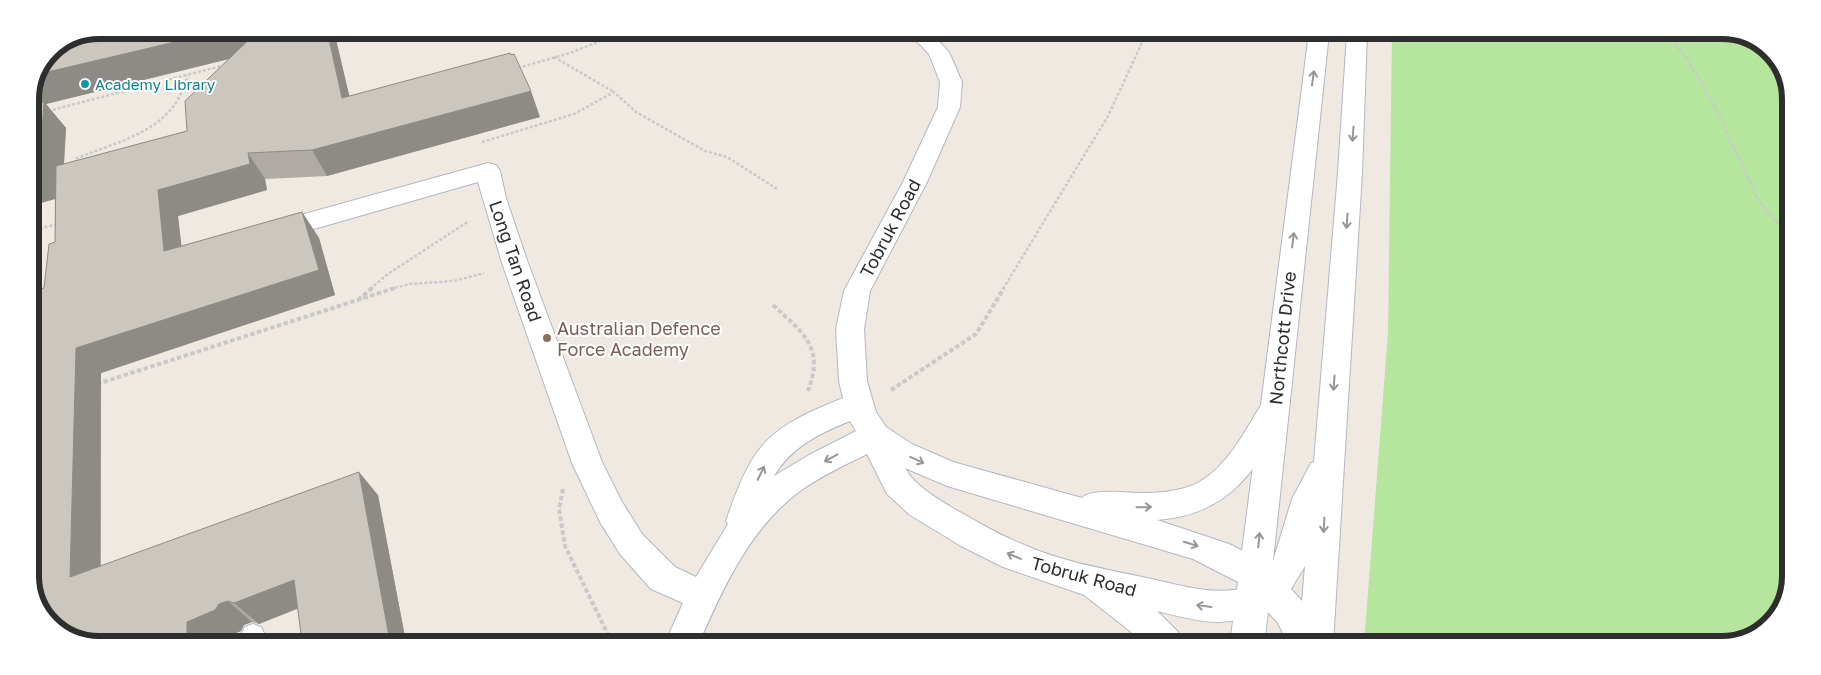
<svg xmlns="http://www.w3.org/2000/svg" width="1821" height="675" viewBox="0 0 1821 675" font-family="'Golos Text',sans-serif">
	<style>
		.green { fill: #b6e59e }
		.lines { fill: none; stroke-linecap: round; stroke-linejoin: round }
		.lane-casing { stroke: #b4b7c1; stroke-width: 2 }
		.street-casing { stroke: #b4b7c1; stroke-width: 2 }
		.secondary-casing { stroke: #b4b7c1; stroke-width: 2 }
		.path-far1 { stroke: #c9c9c9; stroke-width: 2.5; stroke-dasharray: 3 2; stroke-linecap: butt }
		.path { stroke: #c9c9c9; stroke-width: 4; stroke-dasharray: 4.5 2.5; stroke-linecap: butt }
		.lane { fill: #fff; fill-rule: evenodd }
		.street { fill: #fff; fill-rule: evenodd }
		.secondary { fill: #fff; fill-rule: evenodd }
		.wall { fill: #afaba4; fill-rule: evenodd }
		.shaded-wall { fill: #8e8b86 }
		.building { fill: #cbc7bf; stroke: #8e8b86 }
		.oneway { stroke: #969696 }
		.culture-dot { fill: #0f9aa8; stroke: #fff; stroke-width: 2 }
		.education-dot { fill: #8d6e63; stroke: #fff; stroke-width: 2 }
		.labels { text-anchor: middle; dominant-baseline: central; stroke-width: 4; stroke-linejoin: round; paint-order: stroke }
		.far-culture-label { font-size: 15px; fill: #0d838f; stroke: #fff; text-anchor: start }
		.street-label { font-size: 18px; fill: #2e2e2e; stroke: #fff }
		.education-label { font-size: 18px; fill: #785e54; stroke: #fff; text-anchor: start }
		.rim { fill: none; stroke: #2e2e2e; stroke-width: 6 }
	</style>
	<rect width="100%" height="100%" fill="#efe9e1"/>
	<!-- green -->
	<path class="green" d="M1392,33L1744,34L1777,57L1791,94L1787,598L1764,631L1723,645L1364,644L1388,333Z"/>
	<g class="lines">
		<!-- lane casing -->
		<g class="lane-casing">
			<path id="lane" d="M253,624L261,627L265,635V642H241V635L245,627Z"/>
		</g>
		<!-- street casing -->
		<g class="street-casing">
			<path id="street" d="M908,32H930L949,52L962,82L960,107L927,182L870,291L864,329L867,381L876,412L886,427L912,444L953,462L1082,498C1092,487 1133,494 1149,493C1168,492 1188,490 1204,479C1231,461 1247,427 1264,400L1274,396L1284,400L1289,408C1257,469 1232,514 1157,520L1229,544L1267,563L1271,574L1267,585L1258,588L1264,590L1269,601L1264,612C1221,629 1199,621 1157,611L1178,632L1183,644H1142L1130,631L1084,595L1003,567L961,546L910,515L887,494L867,454C845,465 821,476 800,491C750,528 723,588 699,643H665L683,603L651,589L620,554L600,522L572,463L502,263L478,182L272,241L263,238L259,232L263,226L272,223L488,163L496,165L500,171L506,198L528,263L602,462L622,502L642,534L675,567L696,577L728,524L726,521C753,443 766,429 843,398L839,381L836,329L844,291L903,182L938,107L940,82L929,54ZM850,421L856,431L809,455L774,476C791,447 820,433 850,421ZM905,468L947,486L1193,559L1248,587C1215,597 1180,585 1147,578C1105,569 1062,562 1022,544C997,534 974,520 951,507C935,497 915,486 905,468Z"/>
		</g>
		<!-- secondary casing -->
		<g class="secondary-casing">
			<path id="secondary" d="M1309,33H1329L1273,561L1292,499L1311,463L1314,462L1338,173L1347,33H1367L1362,173L1333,644H1288L1278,623L1268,612L1264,644H1230ZM1305,566L1302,601L1291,589Z"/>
		</g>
		<!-- path-far1 -->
		<path class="path-far1" d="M1666,33L1686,57L1714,105L1759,201L1790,238
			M554,57L614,92
			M518,68L570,53L626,31
			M48,111L221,66L222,71
			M482,142L574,114L614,92L636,112L705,151L727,157L777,189
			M75,163V159C108,145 154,135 175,104C181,96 184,85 188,76
			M30,231L57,224
			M370,289L388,274L469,221
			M390,289L410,284L454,281L484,273
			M1003,289L1108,116L1147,32"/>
		<!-- path -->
		<path class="path" d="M358,300L372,288
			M773,305C803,333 825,347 808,391
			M97,384L395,288
			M891,390L976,334L1004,288
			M563,489L559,509L565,546L612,643"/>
		<!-- lane -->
		<use href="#lane" class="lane"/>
		<!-- street -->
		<use href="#street" class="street"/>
		<!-- secondary -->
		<use href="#secondary" class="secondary"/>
	</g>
	<!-- wall -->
	<path class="wall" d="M98,30L334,31L349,96L540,117L327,176L265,179L267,190L178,216L181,246L302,212L319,238L335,295L101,373V566L378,495L406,642H302L298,608L259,624L252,622L244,625L241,631L214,642L77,641L44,288L55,242V199L30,206V105L40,103L31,92L50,50ZM229,59L187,131L64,164L66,128L46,104Z"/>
	<!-- shaded-wall -->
	<path class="shaded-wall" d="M226,30H276L285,45L46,104L66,128L62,197L30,206V174L41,105L31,92L39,74Z
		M327,30L334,31L356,124L342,98Z
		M531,91L540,117L327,176L312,150Z
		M248,153L265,179L267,190L178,216L185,276L164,251L158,190Z
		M302,212L319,238L335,295L101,373L100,599L70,577L76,348Z
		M359,472L378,495L406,642H390Z
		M294,580L317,601L259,624L234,603Z
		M228,601L252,622L244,625L241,631L214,642H187V622L219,604Z"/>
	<!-- building -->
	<path class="building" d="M98,30H226L39,74L50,50Z
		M259,30H327L342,98L510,53L511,55L514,54L531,91L312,150L248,153L250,164L158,190L164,251L302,212L319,270L76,348L70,577L359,472L390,642H302L294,580L234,603L228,601L219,604L215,610L187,622V642L77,641L44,618L30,581V292L44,288L49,244L55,242L56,166L187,131L185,101Z
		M44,102L39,171L30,174V105Z"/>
	<!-- one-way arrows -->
	<defs><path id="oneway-shaft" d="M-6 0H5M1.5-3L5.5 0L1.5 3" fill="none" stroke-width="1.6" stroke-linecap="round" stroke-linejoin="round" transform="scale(1.25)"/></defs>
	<g class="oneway">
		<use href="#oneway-shaft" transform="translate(1313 78) rotate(-82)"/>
		<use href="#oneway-shaft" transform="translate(1353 134) rotate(94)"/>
		<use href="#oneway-shaft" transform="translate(1347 221) rotate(94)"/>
		<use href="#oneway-shaft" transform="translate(1293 240) rotate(-83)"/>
		<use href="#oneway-shaft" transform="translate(1334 383) rotate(94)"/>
		<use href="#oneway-shaft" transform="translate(831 458) rotate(152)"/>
		<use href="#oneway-shaft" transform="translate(917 460) rotate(25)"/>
		<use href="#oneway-shaft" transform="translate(761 473) rotate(-64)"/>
		<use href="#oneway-shaft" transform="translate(1144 507) rotate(-1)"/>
		<use href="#oneway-shaft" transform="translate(1324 525) rotate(93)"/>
		<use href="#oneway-shaft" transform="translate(1259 540) rotate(-84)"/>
		<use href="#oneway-shaft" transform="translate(1191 544) rotate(17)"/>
		<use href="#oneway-shaft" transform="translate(1014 556) rotate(-157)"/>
		<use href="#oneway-shaft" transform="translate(1204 606) rotate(-172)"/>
	</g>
	<!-- markers -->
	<circle class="culture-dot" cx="85" cy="84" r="5"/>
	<circle class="education-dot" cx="547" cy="338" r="5"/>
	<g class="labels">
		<!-- far-culture labels -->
		<g class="far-culture-label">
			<text x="95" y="84">Academy Library</text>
		</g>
		<!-- street labels -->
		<g class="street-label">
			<text transform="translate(890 228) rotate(-62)">Tobruk Road</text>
			<text transform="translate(516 261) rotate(71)">Long Tan Road</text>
			<text transform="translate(1282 338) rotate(-84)">Northcott Drive</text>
			<text transform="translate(1084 576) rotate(15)">Tobruk Road</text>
		</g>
		<!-- education labels -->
		<g class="education-label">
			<text x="557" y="328">Australian Defence<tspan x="557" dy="21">Force Academy</tspan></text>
		</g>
	</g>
	<!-- crop -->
	<path d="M0 0H1821V675H0ZM99 39H1722A60 60 0 0 1 1782 99V576A60 60 0 0 1 1722 636H99A60 60 0 0 1 39 576V99A60 60 0 0 1 99 39Z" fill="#fff" fill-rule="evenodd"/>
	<path class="rim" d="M99 39H1722A60 60 0 0 1 1782 99V576A60 60 0 0 1 1722 636H99A60 60 0 0 1 39 576V99A60 60 0 0 1 99 39Z"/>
</svg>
